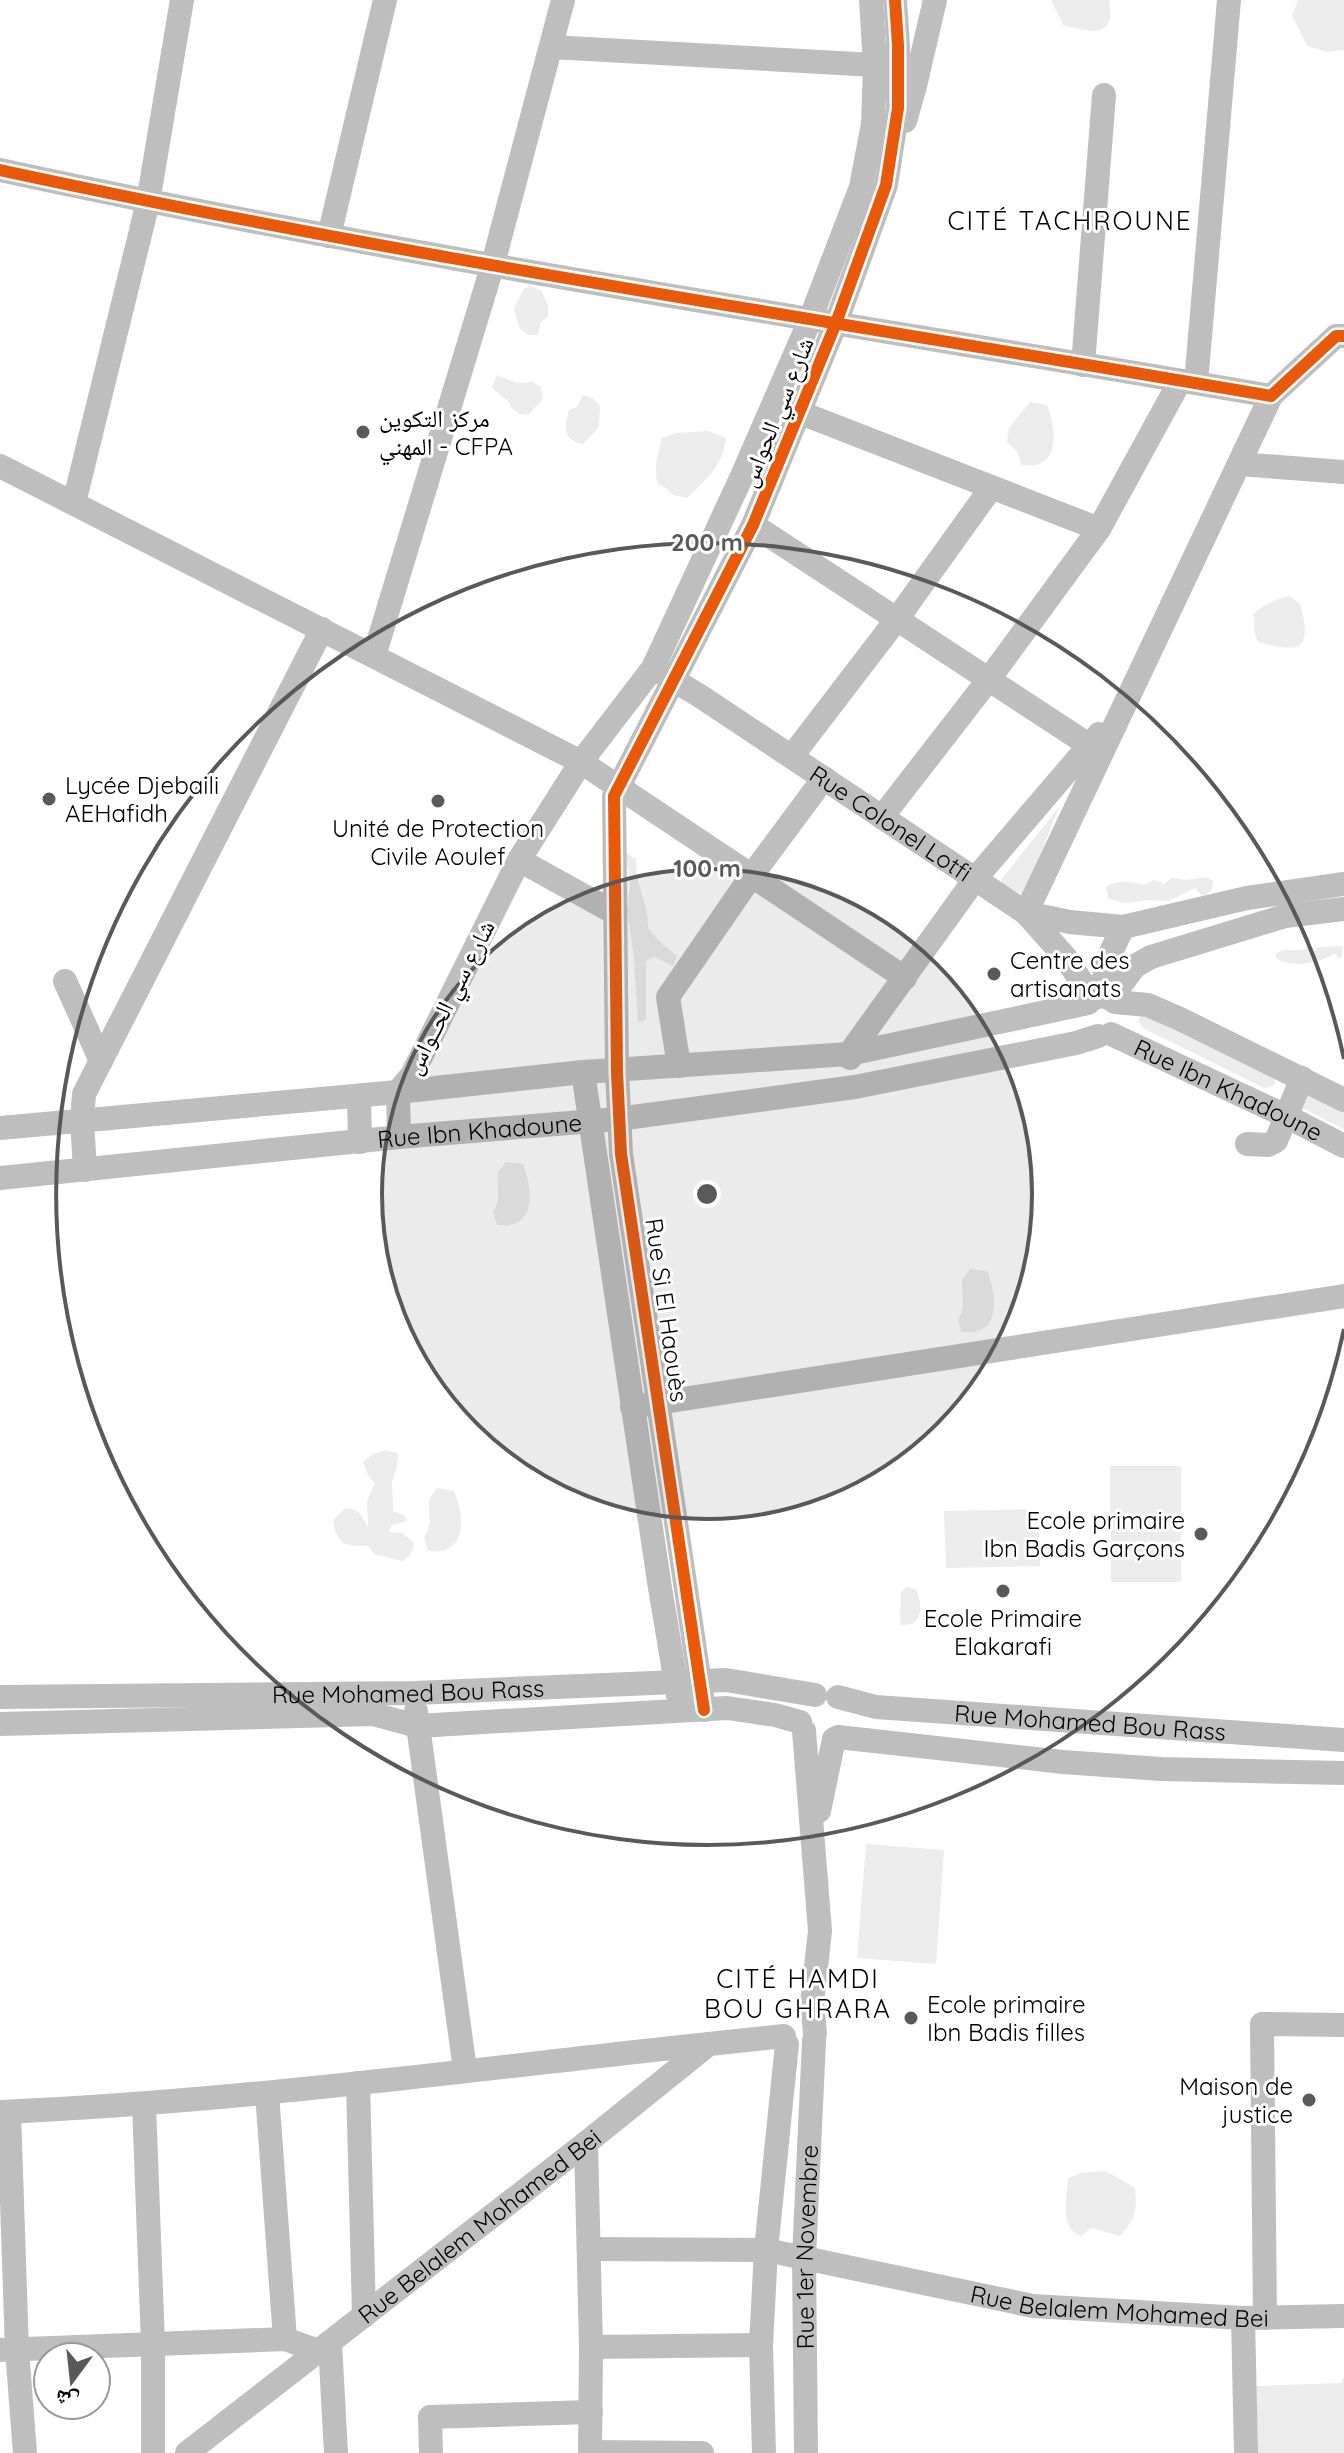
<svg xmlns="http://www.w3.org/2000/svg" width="1344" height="2453" viewBox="0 0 1344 2453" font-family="Quicksand,'Noto Naskh Arabic',sans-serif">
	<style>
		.green { fill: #ececec }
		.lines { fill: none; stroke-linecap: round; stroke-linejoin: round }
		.minor { stroke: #bebebe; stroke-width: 24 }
		.cycleway-casing { stroke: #fff; stroke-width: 17 }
		.cycleway { stroke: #e8590c; stroke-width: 12 }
		.ring { fill: none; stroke: #595959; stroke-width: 4 }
		.poi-dot { fill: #595959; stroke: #fff; stroke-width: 3 }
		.labels { text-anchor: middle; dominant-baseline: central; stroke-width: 6; stroke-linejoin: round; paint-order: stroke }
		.street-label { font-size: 24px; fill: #000; stroke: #fff }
		.poi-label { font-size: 24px; fill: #000; stroke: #fff; text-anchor: start }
		.neighbourhood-label { font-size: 26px; letter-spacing: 2px; fill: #000; stroke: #fff }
		.centre { fill: #595959; stroke: #fff; stroke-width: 4 }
		.ring-label { font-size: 24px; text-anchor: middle; font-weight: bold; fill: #595959; stroke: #fff; stroke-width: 6; stroke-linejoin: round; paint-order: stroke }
	</style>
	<rect width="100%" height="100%" fill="#fff"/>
	<!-- green -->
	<path class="green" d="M1051,0H1109C1116,40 1091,32 1063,25Z
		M1298,0H1344V50L1327,52L1307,46L1292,15Z
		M532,287L542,291L548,306V316L541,322L538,335H529L520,329L514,309L524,288Z
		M497,375L517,383L533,382L541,387L543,399L528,415L520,414L511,408L510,403L492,388Z
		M583,395L592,398L600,406L599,427L583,444C563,441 564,427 569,410L577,407Z
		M1030,402L1047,405C1057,430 1061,470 1022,465L1017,452L1007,442L1009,428Z
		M708,431L726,438C724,464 705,481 687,498L673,495L666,488L658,484C653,469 658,453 662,438L676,433Z
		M1289,596L1299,603L1301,607C1313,654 1296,652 1258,642C1252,629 1256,628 1253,615C1262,604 1276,600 1289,596Z
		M1059,807L1026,891L1022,894L1002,884L1001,880Z
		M626,853L636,859L637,877L647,912L648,928L660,942L677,956L673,966L655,957L646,961V1019L638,1023L634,957L627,910L630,885Z
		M1207,877L1213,881L1212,890L1206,895H1201L1195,888L1169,901L1149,900L1124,903L1108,898L1106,887C1120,879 1129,881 1143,885L1154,880L1164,884L1171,878L1187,880Z
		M1343,946L1342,958H1338L1335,954C1319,963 1290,969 1276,958V953C1287,947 1296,953 1308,948L1314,951L1319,947Z
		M1142,1014L1275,1078V1083L1271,1087L1264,1088L1143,1028L1138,1021Z
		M1309,1094L1344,1111V1129L1302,1108L1300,1100Z
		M506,1162L523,1164C533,1190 537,1230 497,1225L493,1212C502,1200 496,1186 498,1172Z
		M970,1269L987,1271C998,1297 1001,1337 961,1332L958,1319C967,1307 961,1293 962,1280Z
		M385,1450L398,1453L397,1467L392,1482L393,1511L404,1515L407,1521L392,1525L389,1532L403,1533L414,1543C413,1552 410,1557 402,1561L374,1554L368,1546H354L342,1543L335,1531L333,1520L345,1508C361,1509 361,1516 368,1527L367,1501L375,1483L369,1477L363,1462L373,1454Z
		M1110,1466H1181V1582H1111Z
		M437,1488L454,1491C465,1516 468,1556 428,1551L424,1538C433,1526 428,1512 429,1499Z
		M1038,1509L1040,1566L946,1568L944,1511Z
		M906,1587L916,1589C923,1604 924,1627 901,1625C899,1619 901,1601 901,1593Z
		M866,1844L944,1850L936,1964L857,1958Z
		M1106,2171L1135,2188C1137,2212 1136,2218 1120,2236L1092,2228L1081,2236C1059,2230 1067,2196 1068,2178L1081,2173Z
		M1342,2379H1344V2453H1258L1256,2386L1342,2383Z"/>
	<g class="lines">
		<!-- minor -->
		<g class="minor">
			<path d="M551,47L875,65"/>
			<path d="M905,121L915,86L935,0"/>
			<path d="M0,170C421,261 847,323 1271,396L1336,336H1344"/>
			<path d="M329,236L385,0"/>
			<path d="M1083,365L1104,95"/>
			<path d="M1196,383L1229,0"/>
			<path d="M801,413L1099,529"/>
			<path d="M1239,464L1344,472"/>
			<path d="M0,466L581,762L905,978"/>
			<path d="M74,503L148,202L182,0"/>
			<path d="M753,525L1101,753"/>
			<path d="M374,656L493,264L563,0"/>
			<path id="s1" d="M660,672L700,696L1026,913L1070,922L1123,927L1247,898L1344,884"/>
			<path d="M792,756L897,619L991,488"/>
			<path d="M882,817L989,679L1099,529L1180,381"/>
			<path d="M519,860L615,913"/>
			<path d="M1026,913L1271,396"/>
			<path d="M1026,913L1065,957L1093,999"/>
			<path d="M65,981L101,1061"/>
			<path d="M1099,997L1110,954L1123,927"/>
			<path d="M1110,999L1135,966L1151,957L1285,916L1344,909"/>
			<path d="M1115,1002L1148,1005L1180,1019L1344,1100"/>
			<path id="s2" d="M1111,1034L1286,1116L1344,1146"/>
			<path d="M850,1058L849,1054L975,879L1099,734"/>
			<path d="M679,1066L668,997L752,875L824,778"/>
			<path d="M583,1072L660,1588L678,1695"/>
			<path d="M359,1096L360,1142"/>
			<path d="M0,1128L398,1092L583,1072L849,1054L1088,1003"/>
			<path d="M399,1137L398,1092L412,1075L519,860L581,762L653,668L742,476L810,320L861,187L873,124L875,65L871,0"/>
			<path d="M1247,1144L1268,1145L1276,1141L1302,1078"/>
			<path d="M85,1170L82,1120L84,1094L322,629"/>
			<path id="s3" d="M0,1178L399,1137L618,1119L855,1087L1076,1043L1098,1036"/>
			<path d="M632,1407L1344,1296"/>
			<path id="s4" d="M0,1697L415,1693L726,1680L815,1695"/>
			<path id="s5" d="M838,1697L876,1707L1344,1740"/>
			<path d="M704,1710L621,1154L617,1072L614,796L753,525L836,323L877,210L886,185L898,108V45L895,0"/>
			<path d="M416,1711L465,2070"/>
			<path d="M0,1724L373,1714L417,1726L727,1708L775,1715L800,1722"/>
			<path d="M804,1731L820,1931L812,2003L815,2033"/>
			<path d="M838,1737L1063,1762L1161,1769L1344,1773"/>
			<path d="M819,1811L834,1739"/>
			<path d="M358,2083L364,2316"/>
			<path d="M267,2093L285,2339"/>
			<path d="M144,2104L153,2344V2453"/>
			<path d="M0,2112C237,2102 473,2069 709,2044"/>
			<path d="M9,2112L17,2350L25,2453"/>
			<path d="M586,2143L591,2347L590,2453"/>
			<path id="s6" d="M589,2249L766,2250L1033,2306L1243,2318L1344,2316"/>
			<path d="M1243,2318L1246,2453"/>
			<path d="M1265,2318L1262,2024L1344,2025"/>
			<path d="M330,2343L336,2453"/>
			<path d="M591,2347L761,2345"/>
			<path d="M0,2350L285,2339L319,2351"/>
			<path d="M590,2452L702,2453"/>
			<path id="s7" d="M187,2453L586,2143L709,2044L784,2036"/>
			<path d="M431,2453L430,2417L591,2412"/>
			<path d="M764,2453L761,2345L766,2250L787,2044"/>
			<path id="s8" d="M806,2453L804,2257L814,2041"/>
		</g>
		<!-- cycleway casing -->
		<g class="cycleway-casing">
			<path id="cycleway" d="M0,170C421,261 847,323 1271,396L1336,336H1344
				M704,1710L621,1154L617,1072L614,796L753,525L836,323L877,210L886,185L898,108V45L895,0"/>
		</g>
		<!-- cycleway -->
		<use href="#cycleway" class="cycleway"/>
	</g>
	<!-- distance rings -->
	<circle cx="707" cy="1194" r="325" fill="#595959" fill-opacity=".12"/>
	<g class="ring">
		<circle cx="707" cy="1194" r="325"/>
		<path d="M1344 1329A651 651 0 1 1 1344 1059"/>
	</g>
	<!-- markers -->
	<g class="poi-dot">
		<circle cx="363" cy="432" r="8"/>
		<circle cx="49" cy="799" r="8"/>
		<circle cx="438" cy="801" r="8"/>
		<circle cx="994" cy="974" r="8"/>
		<circle cx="1201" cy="1534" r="8"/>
		<circle cx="1003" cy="1591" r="8"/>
		<circle cx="911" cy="2018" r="8"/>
		<circle cx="1309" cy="2100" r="8"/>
	</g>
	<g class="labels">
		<!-- street labels -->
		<g class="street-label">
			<text transform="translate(776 412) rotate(-68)">شارع سي الحواس</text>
			<text stroke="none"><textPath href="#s1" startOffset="276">Rue Colonel Lotfi</textPath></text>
			<text transform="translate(449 997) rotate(-63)">شارع سي الحــواس</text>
			<text stroke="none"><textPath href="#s2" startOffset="130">Rue Ibn Khadoune</textPath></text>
			<text stroke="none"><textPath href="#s3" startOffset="482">Rue Ibn Khadoune</textPath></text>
			<text transform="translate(667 1310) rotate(82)">Rue Si El Haouès</text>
			<text stroke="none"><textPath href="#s4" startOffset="408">Rue Mohamed Bou Rass</textPath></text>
			<text stroke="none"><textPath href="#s5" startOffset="254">Rue Mohamed Bou Rass</textPath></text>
			<text stroke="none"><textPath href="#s7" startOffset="370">Rue Belalem Mohamed Bei</textPath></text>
			<text stroke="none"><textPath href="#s8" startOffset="206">Rue 1er Novembre</textPath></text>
			<text stroke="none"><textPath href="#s6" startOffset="536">Rue Belalem Mohamed Bei</textPath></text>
		</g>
		<!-- poi labels -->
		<g class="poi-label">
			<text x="379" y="418">مركز التكوين<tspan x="379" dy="28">المهني - CFPA</tspan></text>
			<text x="65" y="785">Lycée Djebaili<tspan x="65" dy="28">AEHafidh</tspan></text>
			<text x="438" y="828" text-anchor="middle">Unité de Protection<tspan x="438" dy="28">Civile Aoulef</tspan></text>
			<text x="1010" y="960">Centre des<tspan x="1010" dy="28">artisanats</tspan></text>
			<text x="1185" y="1520" text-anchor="end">Ecole primaire<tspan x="1185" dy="28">Ibn Badis Garçons</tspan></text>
			<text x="1003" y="1618" text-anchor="middle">Ecole Primaire<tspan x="1003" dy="28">Elakarafi</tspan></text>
			<text x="927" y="2004">Ecole primaire<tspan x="927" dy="28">Ibn Badis filles</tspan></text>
			<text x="1293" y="2086" text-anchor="end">Maison de<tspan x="1293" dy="28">justice</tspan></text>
		</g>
		<!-- neighbourhood labels -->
		<g class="neighbourhood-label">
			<text x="1070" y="220">CITÉ TACHROUNE</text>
			<text x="798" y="1978">CITÉ HAMDI<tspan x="798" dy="30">BOU GHRARA</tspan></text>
		</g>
	</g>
	<circle cx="707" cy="1194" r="12" class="centre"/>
	<g class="ring-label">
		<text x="707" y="551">200 m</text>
		<text x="707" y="877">100 m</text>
	</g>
	<!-- north arrow -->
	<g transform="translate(72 2381) rotate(195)"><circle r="38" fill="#ffffff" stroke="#999999" stroke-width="2"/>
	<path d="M0-6L14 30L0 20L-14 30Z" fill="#595959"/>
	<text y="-12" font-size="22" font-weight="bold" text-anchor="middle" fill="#000000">ش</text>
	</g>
</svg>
